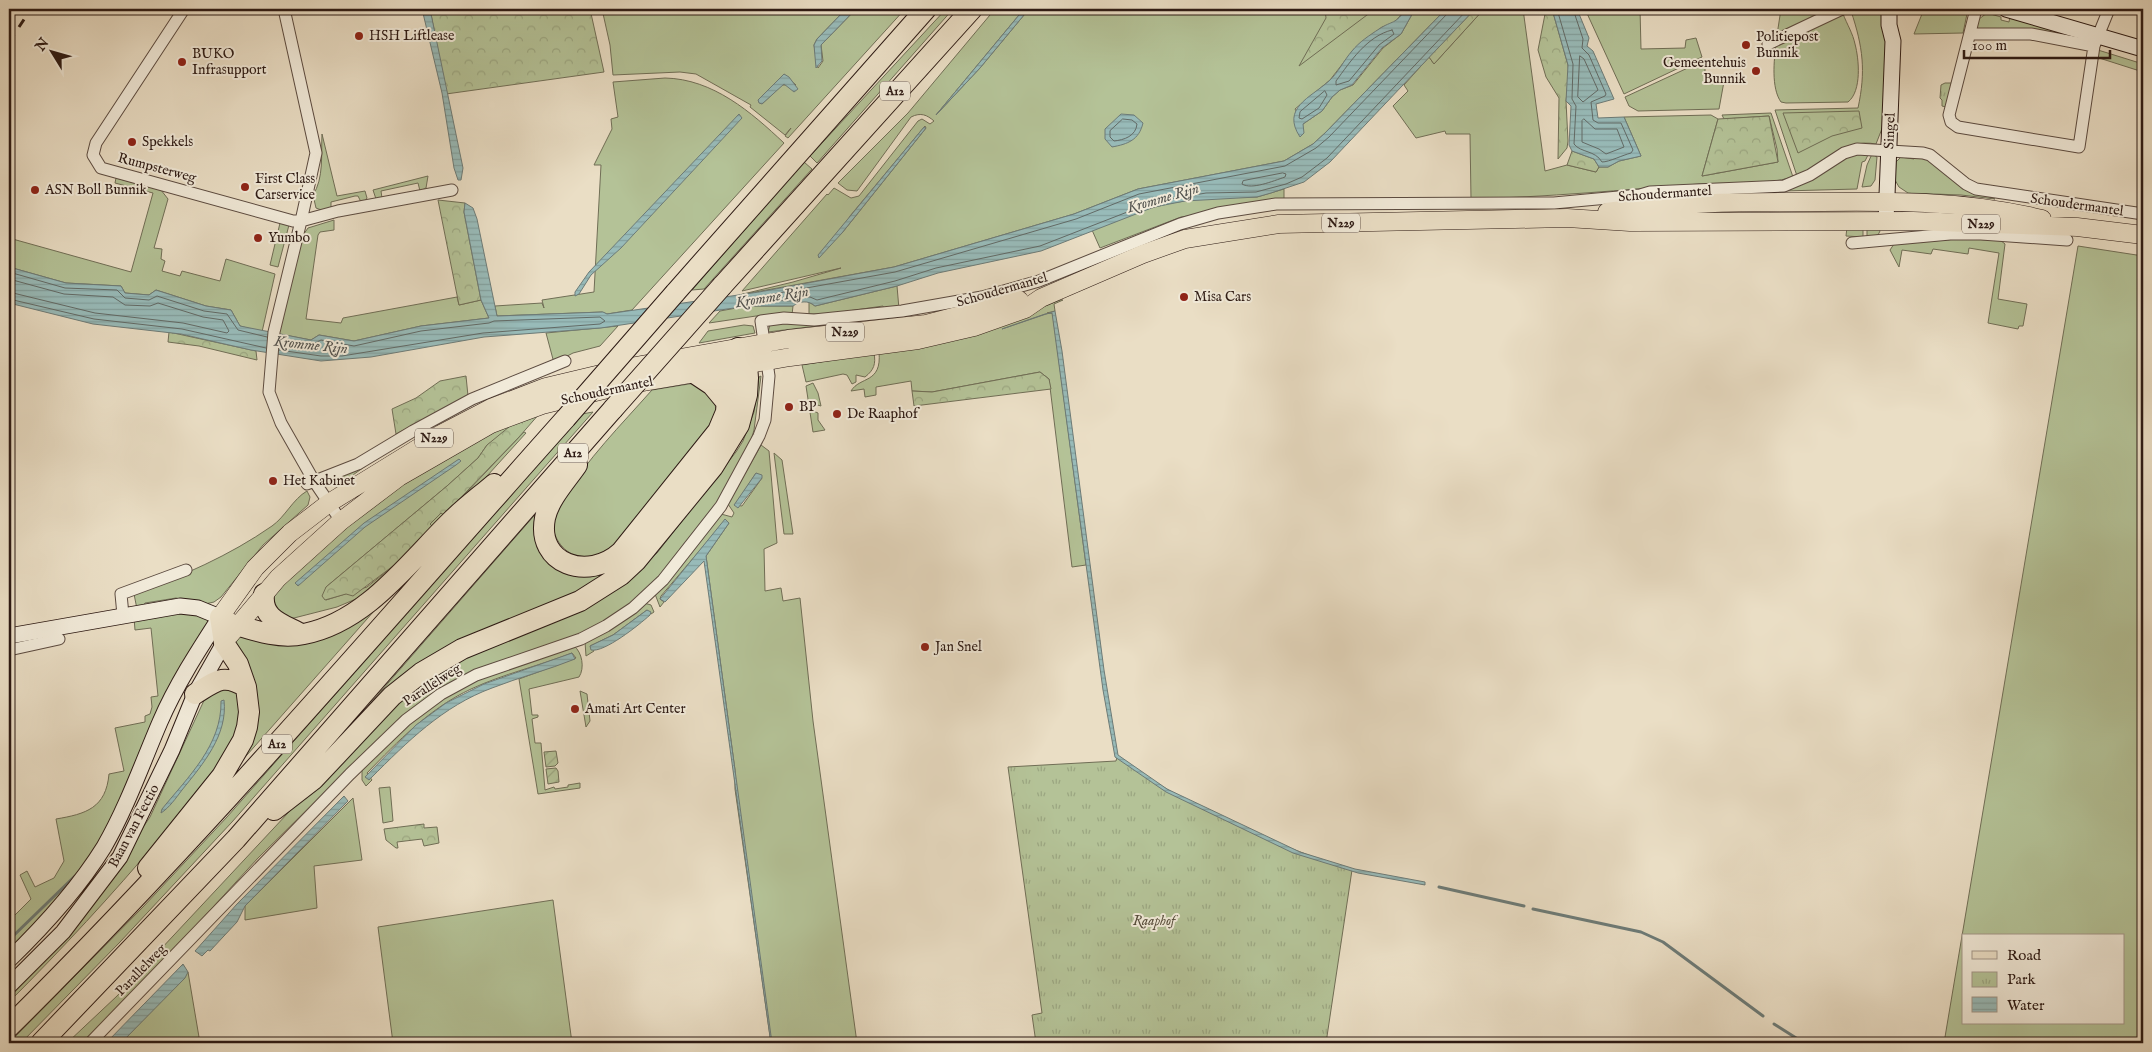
<svg xmlns="http://www.w3.org/2000/svg" width="2152" height="1052" viewBox="0 0 2152 1052" font-family="'IM FELL English',serif">
	<style>
		.grass { fill: #b4c297; stroke: #706e56; fill-rule: evenodd }
		.forest { fill: url(#forest-crowns); stroke: #706e56 }
		.park { fill: url(#park-tufts); stroke: #706e56 }
		.garden { fill: url(#garden-furrows); stroke: #706e56 }
		.water { fill: url(#water-rules); stroke: #6d7b77 }
		.lines { fill: none; stroke-linecap: round; stroke-linejoin: round }
		.shore { stroke: #626a66; stroke-width: 1 }
		.stream { stroke: #6d7b77; stroke-width: 3 }
		.street-casing { stroke: #5c4b40; stroke-width: 13 }
		.secondary-casing { stroke: #2d1a14; stroke-width: 17 }
		.primary-casing { stroke: #2d1a14; stroke-width: 19 }
		.highway-casing { stroke: #2d1a14; stroke-width: 22 }
		.street { stroke: #f1ead9; stroke-width: 11 }
		.secondary { stroke: #f1ead9; stroke-width: 15 }
		.primary { stroke: #eadec5; stroke-width: 18 }
		.highway { stroke: #eadec5; stroke-width: 20 }
		.rail { stroke: #2d1a14; stroke-width: 3; stroke-dasharray: 9 9; stroke-linecap: butt }
		.highway-bridge-casing { stroke: #2d1a14; stroke-width: 22; stroke-linecap: butt }
		.highway-bridge { stroke: #eadec5; stroke-width: 20 }
		.poi-dot { fill: #8f2418; stroke: #f1ead9; stroke-width: 2 }
		.labels { text-anchor: middle; dominant-baseline: central; stroke-width: 4; stroke-linejoin: round; paint-order: stroke }
		.shield { fill: #f1ead9; stroke: #68584f; stroke-width: 1 }
		.shield-label { font-size: 12px; font-weight: bold; fill: #2d1a14 }
		.poi-label { font-size: 14px; fill: #2d1a14; stroke: #f1ead9; text-anchor: start }
		.street-label { font-size: 14px; fill: #2d1a14; stroke: #f1ead9 }
		.park-label { font-size: 14px; font-style: italic; fill: #564c3b; stroke: #f1ead9 }
		.water-label { font-size: 15px; font-style: italic; fill: #52524e; stroke: #f1ead9 }
	</style>
	<defs>
		<pattern id="forest-crowns" width="20" height="18" patternUnits="userSpaceOnUse" patternTransform="scale(1.25)"><rect width="20" height="18" fill="#b4c297"/><path d="M2 6a3 3 0 1 1 6 0M12 15a3 3 0 1 1 6 0" fill="none" stroke="#9ba681"/></pattern>
		<pattern id="park-tufts" width="24" height="20" patternUnits="userSpaceOnUse" patternTransform="scale(1.25)"><rect width="24" height="20" fill="#b4c297"/><path d="M3 7l-1-3M5 7V3M7 7l1-3M15 17l-1-3M17 17v-4M19 17l1-3" fill="none" stroke="#9ba681"/></pattern>
		<pattern id="garden-furrows" width="10" height="10" patternUnits="userSpaceOnUse" patternTransform="scale(1.25)"><rect width="10" height="10" fill="#b4c297"/><path d="M-1 1l2-2M0 10L10 0M9 11l2-2" fill="none" stroke="#9ba681"/></pattern>
		<pattern id="water-rules" width="6" height="5" patternUnits="userSpaceOnUse" patternTransform="scale(1.25)"><rect width="6" height="5" fill="#98bbb9"/><path d="M0 2.5h6" fill="none" stroke="#83a09e"/></pattern>
	</defs>
	<rect width="100%" height="100%" fill="#eadec5"/>
	<filter id="stains"><feTurbulence type="fractalNoise" baseFrequency=".004" numOctaves="4"/><feColorMatrix values="0 0 0 0 .2 0 0 0 0 .09 0 0 0 0 .02 0 0 0 .5 -.17"/></filter>
	<radialGradient id="worn" r=".72"><stop offset=".6" stop-color="#630" stop-opacity="0"/><stop offset="1" stop-color="#630" stop-opacity=".3"/></radialGradient>
	<!-- grass -->
	<path class="grass" d="M602,9H846L817,39L814,45L818,68L823,61L821,45L856,9H905L788,138L785,136L791,128L785,135L750,107L751,105L696,74L680,72L613,75L610,45ZM784,74L796,85H782L762,104L758,100Z
		M946,9H953L817,163L810,156Z
		M995,9H1024L936,115L980,68L1029,9H1406L1393,24L1382,27L1354,49L1330,80L1295,109L1303,124L1322,111L1332,97L1340,90L1353,85L1383,48L1401,34L1415,9H1446L1325,133L1313,144L1284,161L1138,189L1074,214L894,267L739,295L793,282L841,268L742,291L827,194L828,195L834,188L851,198L859,196L918,121L922,119L930,124L934,121C927,115 921,112 911,117L857,191L847,190L838,183L908,113ZM925,126L926,128L842,233L850,216Z
		M1484,9H1523L1545,171L1567,165L1596,172L1599,167H1608L1619,161L1641,156L1624,117L1711,115L1718,119L1702,176L1778,162L1777,149L1769,116L1724,119L1722,115L1771,113L1793,177C1763,186 1730,182 1699,184C1623,190 1547,197 1471,199L1470,134H1446L1445,131L1416,138L1393,106L1408,91L1404,85L1429,57L1434,64Z
		M1585,9H1640L1641,49L1685,48L1686,40L1696,38L1702,57L1624,94Z
		M1781,9H1834L1777,35Z
		M1855,9H1887L1883,126L1876,144C1844,138 1823,163 1797,176L1775,110L1858,108C1866,71 1863,47 1851,11Z
		M1924,9H1968L1963,33L1914,34Z
		M1987,13L2001,17V20L2009,22L2010,16L2088,38L1975,29L1979,19Z
		M1843,14C1847,24 1853,34 1855,44C1859,59 1862,91 1848,102L1786,103L1781,102C1771,88 1774,60 1776,44Z
		M2098,50L2143,64V72L2096,57Z
		M1705,60V80L1725,76L1719,109L1638,111L1629,106L1625,97Z
		M665,78C713,79 751,112 784,143L632,310L607,314L602,312L497,316L495,306L542,303L544,308L542,300L594,292L601,165H594L612,129L611,119L618,117L613,82Z
		M322,134L337,196L365,191L367,198L365,201L361,202L358,196H355L331,202V209L324,211L316,208L313,195C324,178 321,155 322,134Z
		M1869,153L1865,161L1862,162L1857,189L1783,191L1853,154Z
		M1872,154L1877,157L1875,180L1871,186L1862,187L1867,165Z
		M1917,155L1927,159L1964,188L1995,199L1961,195L1908,193L1899,187L1895,180L1896,162L1901,157L1914,159Z
		M804,162L812,169L704,289L692,290Z
		M428,176L426,188L420,191L418,183L381,191L382,198L376,199L373,190Z
		M116,178L161,190L168,199L154,248L162,249L161,259L165,261L162,271L180,276L182,271L220,281L226,259L275,274L262,332L240,326L231,310L206,306L156,290L149,295L125,293L121,286L66,283L9,267V238L131,272L153,193L115,183Z
		M1284,189V203L1181,217L1100,248L1092,230L1136,212L1171,203L1206,198L1257,197Z
		M334,220V230L320,232L318,235L306,319L341,323L343,318L457,297L459,305L481,300L489,318L421,326L354,341L319,335L311,340L279,334L301,238L308,228Z
		M280,223L289,225L278,267L270,265Z
		M1847,227H1878L1880,231L1878,235L1867,237V229H1863V237L1846,236Z
		M1958,239L2000,240L2005,244L1998,299L2027,304L2023,326H2019L2018,329L1988,323L1999,253L1969,248L1968,254L1933,249L1931,254L1902,250L1899,267L1890,250L1894,244Z
		M2078,246L2143,256V1043H1944ZM1963,936H2123V1023H1963Z
		M897,286L899,309H884L883,306L827,314H809V302L815,306Z
		M983,300L952,309L768,332L770,325Z
		M1060,300H1063L1054,304L1055,311L1047,313H1052L1053,316L1086,565L1072,567L1049,379L1040,372L932,392L912,391L911,381L876,387V395L865,397L864,389L851,391C860,376 882,384 879,352L1011,320Z
		M747,306H793L792,315L756,316L709,323L720,311Z
		M744,325L753,326L755,333L699,343L708,331Z
		M618,326L600,346L573,353L554,363L546,333Z
		M874,353C876,364 874,370 865,377L856,375V382L852,384L847,375L843,374L806,382L802,365Z
		M761,376L754,430L748,451L714,508L668,568L633,602L586,633L486,667L381,737L258,858L125,1003L83,1043H67L117,996L387,707L439,668L586,609L625,583L657,553L736,452L743,441L754,412L759,377Z
		M695,383L702,385C713,400 720,404 713,423L617,543C603,553 589,562 572,554C558,547 550,530 553,515C554,510 560,504 563,499C587,459 621,425 652,390Z
		M813,383L818,393L821,406L814,404L811,410L818,413V420L825,430L813,432L806,386Z
		M593,412L232,822L120,942L21,1043H9L143,907L227,817L582,414Z
		M529,415L487,445L478,458L447,486L326,587V600L367,587L397,563L433,527L430,524L441,513L445,515L524,432L526,433L468,497L363,596L337,607L294,618H287L276,611L273,595L275,591L370,505L463,446Z
		M761,445L769,451L777,543L764,549L765,591L781,588L783,601L800,598L813,721L857,1043H771L735,789V770L706,556L729,523L712,536L661,596L660,599L664,602L660,607L655,594L689,556L721,514L732,517L734,513L728,504ZM756,473L762,478L742,506L735,505Z
		M774,453L782,460L793,534H784Z
		M367,465L336,487L327,482Z
		M307,491L310,497L308,505L263,545L221,597L214,602L205,604L176,598L145,603L142,608L137,609L134,594C182,576 229,556 272,526C285,517 293,499 307,491Z
		M540,509L550,558L629,561L579,597L432,656L399,677L368,706Z
		M382,602L232,772L245,748L232,640L237,634L250,639Z
		M644,603L651,605L654,612L651,614L647,610L613,635L590,646L594,651L586,656L585,642Z
		M157,613H196L210,619L107,830L75,878L9,954V921L31,899L20,875L27,871L35,887L54,878L64,861L56,819C86,814 106,808 109,774L124,771L115,728L145,722V716L150,714L152,707L151,697L158,696L151,628L135,630L134,618Z
		M574,646C582,652 585,668 579,677L529,689L532,715H538V717L532,719L535,743H541L545,790L554,787L555,789L568,787V785L580,783V788L538,794L519,679L576,658L572,653C539,666 503,674 471,689C430,708 398,741 367,773L372,780L366,786L362,780V767L414,718L465,684Z
		M218,687L237,692C239,707 241,723 234,737C217,775 187,806 160,838C112,895 62,949 9,1002V991L107,880L150,817L207,694Z
		M580,691L587,694L590,721L586,727Z
		M390,787L393,821L383,823L379,788Z
		M353,798L362,860L314,866L317,908L245,920V906Z
		M553,900L572,1043H393L378,927Z
		M188,972L200,1043H121Z"/>
	<!-- forest -->
	<path class="forest" d="M430,9H590L604,72L446,94Z
		M1325,9H1375L1299,66L1326,18Z
		M1475,9H1484L1434,64L1429,57Z
		M1546,9H1552L1568,65L1569,75L1566,101L1568,141L1567,148L1558,159L1559,98L1546,77L1538,50Z
		M1859,111L1862,128L1832,136L1798,153L1783,113Z
		M1769,116L1778,162L1702,176L1718,119Z
		M1572,151L1594,159L1599,167L1596,172L1567,165Z
		M438,200L465,203L464,212L481,300L459,305Z
		M169,332L256,351L257,360L199,346L168,342Z
		M1040,372L1049,379L1051,389L914,406L912,391L932,392Z
		M466,376L468,396L396,434L392,409L416,398L440,381Z
		M540,413L519,437L444,515L441,513L430,524L433,527L397,563L353,596L346,594L325,600L322,596L326,587L447,486L478,458L487,445L515,422Z
		M424,824V828L437,827L439,843L424,846L422,839L397,842L398,848H396L386,840L384,829Z"/>
	<!-- park -->
	<path class="park" d="M1945,83H1952L1946,107L1942,106V100L1940,98L1941,85Z
		M1117,757C1184,805 1273,845 1352,870L1326,1043H1036L1032,1015L1042,1013L1008,767L1116,761Z"/>
	<!-- garden -->
	<path class="garden" d="M556,751L558,763L555,766L546,767L544,752Z
		M556,768L558,771L559,782L548,784L546,769Z"/>
	<!-- water -->
	<path class="water" d="M422,9H430L463,168L461,180H458L454,168L442,93Z
		M846,9H856L821,45L822,61L816,68L814,45L817,39Z
		M1024,9H1029L980,68L936,115Z
		M1406,9H1415L1401,34L1382,48L1352,85L1340,90L1332,97L1322,111L1303,124L1304,133L1300,137C1281,108 1310,98 1329,81C1338,73 1344,60 1352,51C1359,42 1370,35 1379,29C1393,20 1395,25 1406,9Z
		M1446,9H1475L1330,162L1304,182L1271,193L1257,197L1185,201L1154,207L1041,251L938,273L897,286L815,306C808,300 800,301 793,306H747L601,328L484,337L371,357L321,361L251,350L181,334L93,324L9,303V267L66,283L121,286L125,293L149,295L156,290L206,306L231,310L240,326L311,340L319,335L354,341L421,326L489,318L481,300L464,212L465,203L473,208L477,219L497,316L603,312L607,314L759,292L894,267L1074,214L1138,189L1284,161L1313,144L1325,133Z
		M1552,9H1577L1589,38L1587,46L1593,51L1614,99L1596,104L1598,118L1624,117L1641,156L1619,161L1608,167H1599L1594,159L1572,151L1569,145L1571,106L1566,101L1568,65Z
		M784,74L789,77L798,89L794,92L784,84L762,104L759,103L758,100Z
		M739,114L742,118L621,248L591,275L579,294L575,296V292L589,272Z
		M1121,114L1134,115L1143,123C1139,140 1128,144 1112,147L1105,139V129Z
		M924,127L926,128L842,233L819,258L818,255Z
		M1055,311L1062,351L1104,670L1118,755L1167,789L1300,852L1355,869L1425,882V885L1358,873L1293,853L1166,792L1115,757L1103,690L1052,313L1045,314L1002,329Z
		M459,459L461,461L456,465L365,527L298,586L295,583L364,523Z
		M756,473L762,475V478L738,508L734,505Z
		M725,519L729,523L706,556L772,1043L770,1037L704,561L665,602L660,599Z
		M647,610L651,612L650,615C639,625 604,653 591,650L590,646L613,635Z
		M572,653L575,659C548,670 520,677 492,688C443,706 407,742 371,778L369,780L365,777L416,725L446,703L484,684Z
		M224,700C228,735 203,764 182,790C176,798 169,808 161,813L162,809C188,777 222,745 221,701Z
		M344,796L348,801L245,906L237,922L210,951L208,950L202,956L195,951L237,904Z
		M183,964L188,972L185,978L121,1043H106Z"/>
	<g class="lines">
		<!-- shore -->
		<path class="shore" d="M1449,9L1447,14L1329,137L1316,148L1285,166L1139,194L1076,219L895,272L762,296L760,300L791,301L797,297H810L817,300L895,281L936,268L1040,246L1153,202L1206,193L1256,192L1286,184L1302,177L1327,158L1468,9
			M1557,9L1573,64L1572,99L1576,106L1574,144C1581,153 1595,150 1602,162C1609,162 1623,155 1631,153L1633,150L1621,123H1598L1593,120L1591,102L1605,96L1606,94L1589,55L1582,48L1583,39L1573,9
			M1392,30L1394,34L1379,45L1349,81L1336,85V81C1350,62 1367,36 1392,30Z
			M1580,56L1584,59L1598,90L1583,102L1578,97Z
			M1325,91L1327,95L1319,108L1302,119L1299,118L1300,112Z
			M1123,119L1132,120L1137,124C1136,136 1124,140 1114,141L1110,137V131Z
			M1584,119L1595,129H1617L1624,147L1606,154L1599,149L1582,142V121Z
			M1283,173L1286,174L1285,177C1273,181 1252,190 1242,184L1243,181Z
			M9,272L65,288L117,290L125,298L149,300L157,296L204,311L227,314L238,330L267,337
			M9,279L64,294L113,297L125,305L150,306L158,303L203,317L223,320L229,331L227,333L183,323L95,313L9,292
			M9,299L94,319L182,329L266,348
			M279,350L321,356H342L483,333L600,324L605,321L600,317L494,321L489,323L421,331L354,346L321,340L311,345L280,339"/>
		<!-- stream -->
		<path class="stream" d="M1439,887L1524,906
			M1533,909L1641,932L1663,942L1763,1016
			M9,940L75,876
			M1774,1024L1804,1043"/>
		<!-- street casing -->
		<g class="street-casing">
			<path id="street" d="M184,9L96,143L93,155L101,168L293,221H301L316,153L284,9
				M1976,9L1949,115L1951,122L1958,127L2079,147L2094,46L2109,9
				M1970,34H2031L2094,46
				M1768,44L1842,9
				M1852,243L1950,234H1981L2067,240
				M307,484L358,464L413,431L472,399L565,361
				M341,521L314,481L281,423L269,392L274,332L301,221L338,211L452,190
				M123,615L121,594L186,570
				M9,650L59,639
				M90,1043L350,774L406,720L441,694L476,675L581,639L606,626L633,608L663,580L721,506L759,436L765,420L769,376L761,321L784,318L814,320L902,311L982,297L1039,281L1180,224L1218,213L1276,204L1554,203L1640,195L1650,192L1784,186L1810,175L1844,153L1857,149L1923,153L1930,155L1966,184L1976,189L2143,214"/>
		</g>
		<!-- secondary casing -->
		<g class="secondary-casing">
			<path id="secondary" d="M2006,9L2143,49
				M1886,221L1893,41L1889,25V9
				M9,636L180,606L198,608L220,617C198,651 176,685 160,722C142,764 127,807 104,847C78,889 44,926 9,960
				M9,986L63,932L120,857L172,750L195,694L224,643"/>
		</g>
		<!-- primary casing -->
		<g class="primary-casing">
			<path id="primary" d="M1607,212C1673,202 1742,202 1808,202C1887,201 1965,200 2042,219
				M232,623L220,617L255,568L290,533L329,503L441,434L491,408L546,387L630,367L788,339L926,324L1019,300
				M230,635L278,578L341,521L399,477L491,424L542,405L620,386L790,357L918,340L974,327L1025,309L1041,298L1143,254L1185,239L1279,224L1567,218L1630,222L1913,221L2077,227L2143,235"/>
		</g>
		<!-- highway casing -->
		<g class="highway-casing">
			<path id="highway" d="M722,286L972,9
				M675,293L926,9
				M694,373L712,385L727,403
				M577,465C566,481 549,499 545,518C536,564 588,582 621,552L718,431L726,412L729,368L738,348
				M264,594C261,619 283,624 301,634
				M237,625C259,632 281,639 304,634C366,622 408,563 451,521C464,508 480,496 494,484
				M195,694C216,681 223,673 246,687
				M274,810L314,779L392,696L421,673L462,649L580,601L621,575L636,561L713,467L739,425L747,395L748,378L747,365L738,348
				M148,868L222,776L243,740L247,727L249,712L246,687L238,664L224,643L220,617
				M9,1027C205,833 383,623 566,418
				M41,1043L236,839L613,409"/>
		</g>
		<!-- street -->
		<use href="#street" class="street"/>
		<!-- secondary -->
		<use href="#secondary" class="secondary"/>
		<!-- primary -->
		<use href="#primary" class="primary"/>
		<!-- highway -->
		<use href="#highway" class="highway"/>
		<!-- rail -->
		<path class="rail" d="M9,42L31,9"/>
		<!-- highway-bridge casing -->
		<g class="highway-bridge-casing">
			<path id="highway-bridge" d="M613,409L722,286
				M566,418L675,293"/>
		</g>
		<!-- highway-bridge -->
		<use href="#highway-bridge" class="highway-bridge"/>
	</g>
	<!-- markers -->
	<g class="poi-dot">
		<circle cx="359" cy="36" r="5"/>
		<circle cx="1746" cy="45" r="5"/>
		<circle cx="182" cy="62" r="5"/>
		<circle cx="1756" cy="71" r="5"/>
		<circle cx="132" cy="142" r="5"/>
		<circle cx="245" cy="187" r="5"/>
		<circle cx="35" cy="190" r="5"/>
		<circle cx="258" cy="238" r="5"/>
		<circle cx="1184" cy="297" r="5"/>
		<circle cx="789" cy="407" r="5"/>
		<circle cx="837" cy="414" r="5"/>
		<circle cx="273" cy="481" r="5"/>
		<circle cx="925" cy="647" r="5"/>
		<circle cx="575" cy="709" r="5"/>
	</g>
	<g class="labels">
		<!-- shield labels -->
		<g class="shield">
			<rect x="880" y="81.5" width="30" height="19" rx="4"/>
			<rect x="1322" y="213.5" width="38" height="19" rx="4"/>
			<rect x="1962" y="214.5" width="38" height="19" rx="4"/>
			<rect x="826" y="322.5" width="38" height="19" rx="4"/>
			<rect x="415" y="428.5" width="38" height="19" rx="4"/>
			<rect x="558" y="443.5" width="30" height="19" rx="4"/>
			<rect x="262" y="734.5" width="30" height="19" rx="4"/>
		</g>
		<g class="shield-label">
			<text x="895" y="91">A12</text>
			<text x="1341" y="223">N229</text>
			<text x="1981" y="224">N229</text>
			<text x="845" y="332">N229</text>
			<text x="434" y="438">N229</text>
			<text x="573" y="453">A12</text>
			<text x="277" y="744">A12</text>
		</g>
		<!-- poi labels -->
		<g class="poi-label">
			<text x="369" y="36">HSH Liftlease</text>
			<text x="1756" y="37">Politiepost<tspan x="1756" dy="16">Bunnik</tspan></text>
			<text x="192" y="54">BUKO<tspan x="192" dy="16">Infrasupport</tspan></text>
			<text x="1746" y="63" text-anchor="end">Gemeentehuis<tspan x="1746" dy="16">Bunnik</tspan></text>
			<text x="142" y="142">Spekkels</text>
			<text x="255" y="179">First Class<tspan x="255" dy="16">Carservice</tspan></text>
			<text x="45" y="190">ASN Boll Bunnik</text>
			<text x="268" y="238">Yumbo</text>
			<text x="1194" y="297">Misa Cars</text>
			<text x="799" y="407">BP</text>
			<text x="847" y="414">De Raaphof</text>
			<text x="283" y="481">Het Kabinet</text>
			<text x="935" y="647">Jan Snel</text>
			<text x="585" y="709">Amati Art Center</text>
		</g>
		<!-- street labels -->
		<g class="street-label">
			<text transform="translate(1890 131) rotate(-88)">Singel</text>
			<text transform="translate(157 168) rotate(15)">Rumpsterweg</text>
			<text transform="translate(1665 194) rotate(-4)">Schoudermantel</text>
			<text transform="translate(2077 205) rotate(8)">Schoudermantel</text>
			<text transform="translate(1002 290) rotate(-16)">Schoudermantel</text>
			<text transform="translate(607 391) rotate(-12)">Schoudermantel</text>
			<text transform="translate(432 685) rotate(-33)">Parallelweg</text>
			<text transform="translate(134 826) rotate(-62)">Baan van Fectio</text>
			<text transform="translate(141 970) rotate(-46)">Parallelweg</text>
		</g>
		<!-- park labels -->
		<g class="park-label">
			<text x="1154" y="921">Raaphof</text>
		</g>
		<!-- water labels -->
		<g class="water-label">
			<text transform="translate(1163 198) rotate(-16)">Kromme Rijn</text>
			<text transform="translate(772 297) rotate(-9)">Kromme Rijn</text>
			<text transform="translate(311 345) rotate(6)">Kromme Rijn</text>
		</g>
	</g>
	<!-- margin -->
	<rect width="2152" height="1052" fill="none" stroke="#eadec5" stroke-width="30"/>
	<rect x="10" y="10" width="2132" height="1032" fill="none" stroke="#2d1a14" stroke-width="2.5"/>
	<rect x="15" y="15" width="2122" height="1022" fill="none" stroke="#2d1a14"/>
	<!-- legend -->
	<rect x="1962" y="934" width="162" height="90" fill="#f1ead9" stroke="#a3978a"/>
	<rect x="1972" y="951" width="25" height="8" fill="#eadec5" stroke="#a3978a"/>
	<text x="2007" y="960" font-size="15" fill="#2d1a14">Road</text>
	<rect x="1972" y="972" width="25" height="15" fill="url(#park-tufts)" stroke="#a3978a"/>
	<text x="2007" y="984" font-size="15" fill="#2d1a14">Park</text>
	<rect x="1972" y="997" width="25" height="15" fill="url(#water-rules)" stroke="#a3978a"/>
	<text x="2007" y="1010" font-size="15" fill="#2d1a14">Water</text>
	<!-- north arrow -->
	<g transform="translate(52 52) rotate(307)" stroke="#f1ead9" stroke-width="4" paint-order="stroke">
	<path d="M0-4L9 19L0 12L-9 19Z" fill="#2d1a14"/>
	<text y="-8" font-size="14" font-weight="bold" text-anchor="middle" fill="#2d1a14">N</text>
	</g>
	<!-- scale -->
	<path d="M1964 50v8h146v-8" fill="none" stroke="#2d1a14" stroke-width="2.5"/>
	<text x="1972" y="50" font-size="15" fill="#2d1a14" stroke="#f1ead9" stroke-width="4" paint-order="stroke">100 m</text>
	<rect width="100%" height="100%" filter="url(#stains)"/>
	<rect width="100%" height="100%" fill="url(#worn)"/>
</svg>
